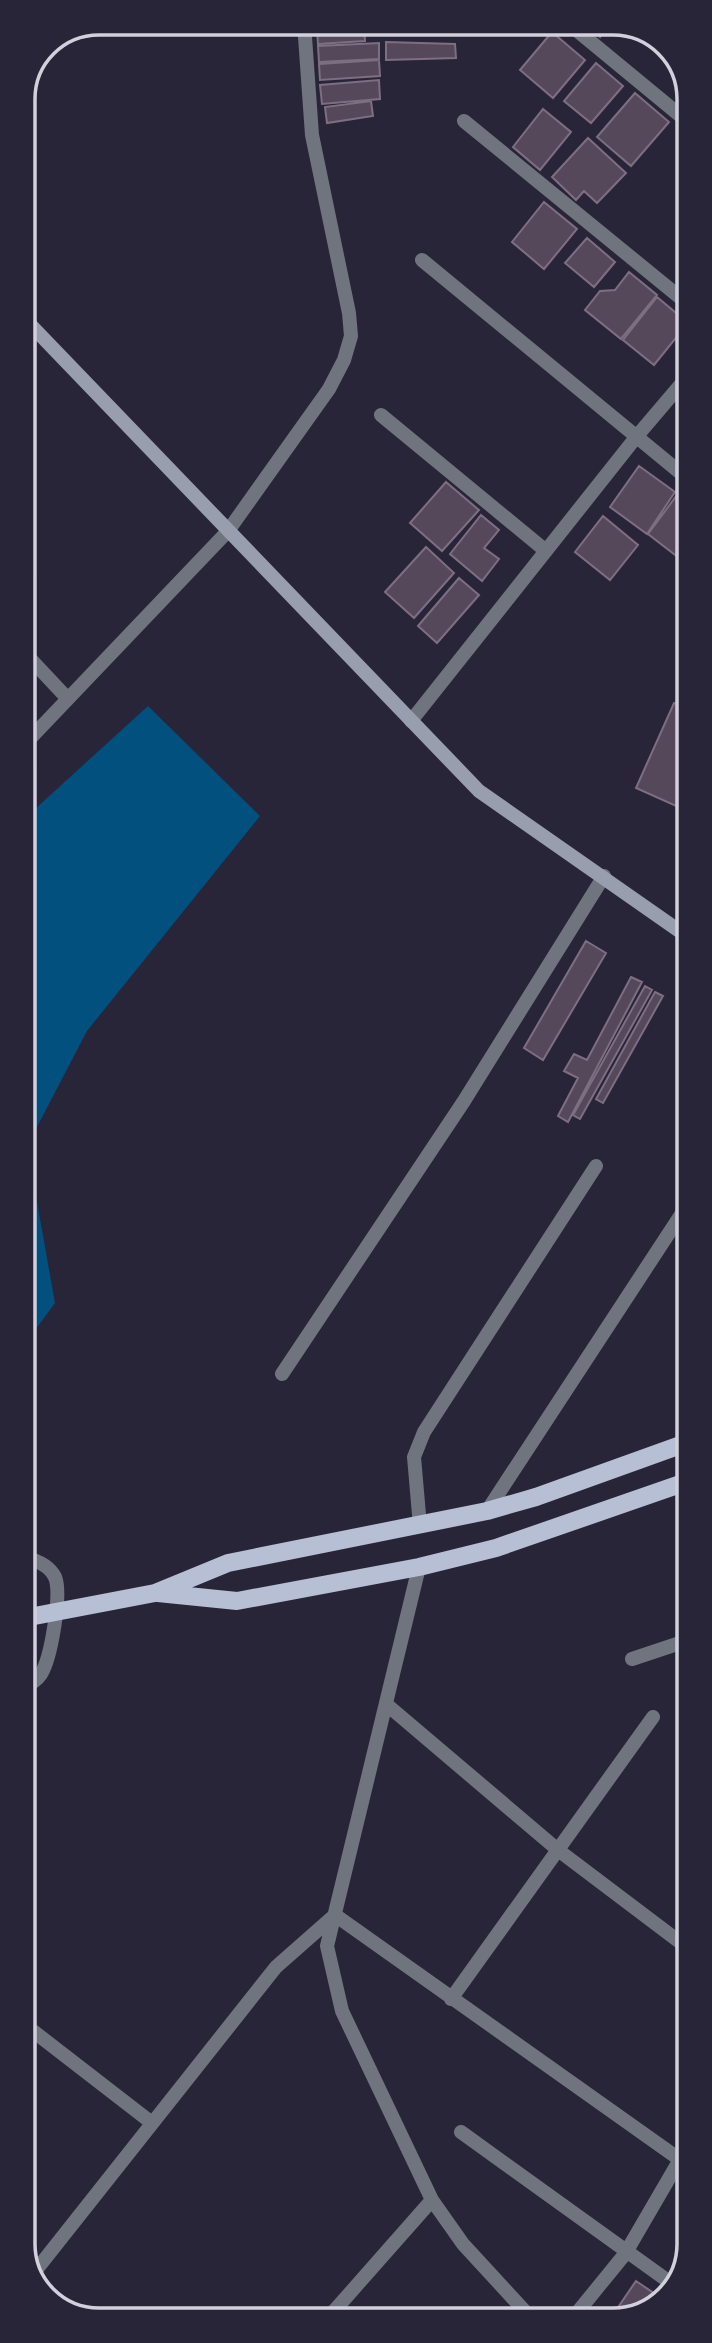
<svg xmlns="http://www.w3.org/2000/svg" width="712" height="2343" viewBox="0 0 712 2343" font-family="Signika,sans-serif">
	<style>
		.water { fill: #02507e }
		.building { fill: #56485b; stroke: #7e6e82; stroke-width: 2 }
		.lines { fill: none; stroke-linecap: round; stroke-linejoin: round }
		.service { stroke: #70747e; stroke-width: 14 }
		.minor { stroke: #70747e; stroke-width: 14 }
		.secondary { stroke: #989eae; stroke-width: 14 }
		.primary { stroke: #b7bfd4; stroke-width: 18 }
		.rim { fill: none; stroke: #d2d0dd; stroke-width: 3.5 }
	</style>
	<rect width="100%" height="100%" fill="#292539"/>
	<!-- water -->
	<path class="water" d="M148,706L260,816L87,1031L27,1146L55,1303L24,1345L23,820Z"/>
	<!-- building -->
	<path class="building" d="M317,23H376L317,28Z
		M582,23H610L600,37Z
		M364,26L365,41L318,44L317,28Z
		M552,32L585,60L553,98L520,70Z
		M386,42L455,44L456,58L386,60Z
		M379,43V59L319,62L318,46Z
		M379,60L380,76L320,80L319,64Z
		M596,63L623,86L591,123L564,101Z
		M379,80L380,99L322,104L320,85Z
		M635,93L669,122L631,166L597,137Z
		M371,101L373,116L327,123L325,107Z
		M543,109L571,132L540,170L513,147Z
		M588,138L626,173L597,203L584,191L576,200L552,177Z
		M544,202L577,229L544,269L512,242Z
		M587,238L615,262L594,287L565,263Z
		M629,272L657,295L621,339L585,310L600,291L615,290Z
		M657,297L688,323L654,365L623,340Z
		M639,466L675,492L647,534L610,507Z
		M446,482L479,510L442,551L410,523Z
		M677,495L688,503V554L683,561L648,534Z
		M481,515L499,530L484,548L499,559L482,581L450,554Z
		M603,516L638,545L610,580L575,552Z
		M426,547L454,573L414,618L385,592Z
		M459,578L479,595L437,643L418,626Z
		M674,703L688,709V802L685,810L636,788Z
		M586,941L606,953L543,1060L524,1048Z
		M631,977L642,982L568,1122L558,1116L578,1078L564,1071L574,1054L587,1060Z
		M645,986L652,990L580,1119L573,1115Z
		M655,992L663,996L603,1103L596,1099Z
		M636,2281L661,2298L628,2319H610Z"/>
	<g class="lines">
		<!-- service -->
		<path class="service" d="M24,1557C36,1560 49,1565 55,1577C62,1594 51,1658 41,1674C37,1680 31,1684 24,1686"/>
		<!-- minor -->
		<path class="minor" d="M568,23L688,122
			M464,121L688,304
			M422,260L688,479
			M381,415L546,551
			M23,651L68,699
			M411,721L637,436L688,376
			M23,746L228,531L329,389L344,360L351,336L349,313L312,135L304,23
			M282,1374L464,1101L604,876
			M487,1511L688,1204
			M420,1526L414,1457L424,1432L596,1166
			M419,1567L327,1946L342,2011L432,2200L463,2244L532,2319
			M632,1659L689,1640
			M386,1704L558,1850L689,1949
			M451,1999L653,1717
			M24,2024L152,2123
			M461,2132L675,2286
			M33,2274L276,1967L335,1915L689,2166
			M327,2319L432,2200
			M572,2319L625,2254L689,2144"/>
		<!-- secondary -->
		<path class="secondary" d="M23,317L479,791L688,937"/>
		<!-- primary -->
		<path class="primary" d="M158,1593L237,1601L419,1567L496,1548L689,1481
			M24,1618L155,1593L228,1563L487,1511L536,1497L689,1442"/>
	</g>
	<!-- crop -->
	<path d="M0 0H712V2343H0ZM99 35H613A64 64 0 0 1 677 99V2244A64 64 0 0 1 613 2308H99A64 64 0 0 1 35 2244V99A64 64 0 0 1 99 35Z" fill="#292539" fill-rule="evenodd"/>
	<path class="rim" d="M99 35H613A64 64 0 0 1 677 99V2244A64 64 0 0 1 613 2308H99A64 64 0 0 1 35 2244V99A64 64 0 0 1 99 35Z"/>
</svg>
